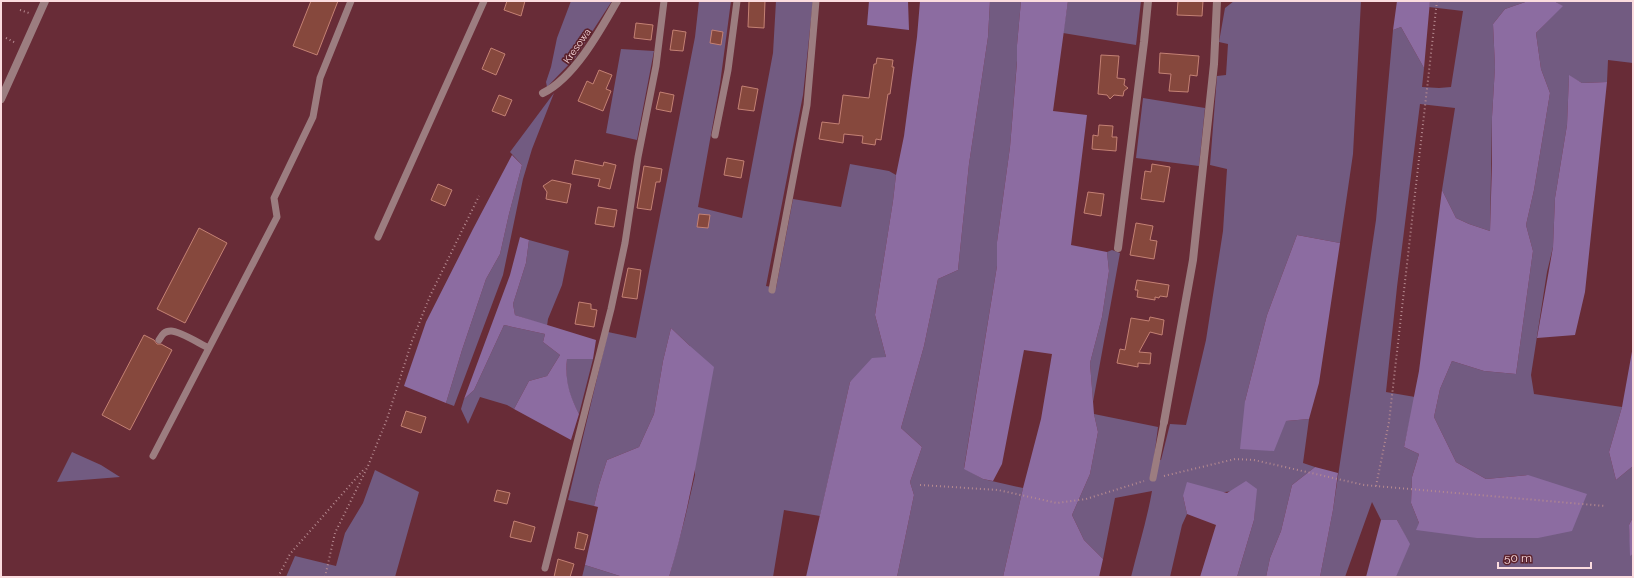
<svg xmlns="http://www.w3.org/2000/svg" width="1634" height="578" viewBox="0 0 1634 578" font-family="Raleway,sans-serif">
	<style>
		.green { fill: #725b81 }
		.forest { fill: #8c6ca1 }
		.building { fill: #86483d; stroke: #c48174 }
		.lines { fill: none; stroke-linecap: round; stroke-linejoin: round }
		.path { stroke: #b68a90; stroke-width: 2; stroke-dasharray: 1 3; stroke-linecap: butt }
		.lane { stroke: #9c7d80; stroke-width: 7 }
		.street { stroke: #9c7d80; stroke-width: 8 }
		.labels { text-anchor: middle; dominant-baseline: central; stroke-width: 3.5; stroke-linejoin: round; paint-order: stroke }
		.street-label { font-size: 10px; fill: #fbdcdf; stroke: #5c222c }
	</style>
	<rect width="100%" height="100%" fill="#682c37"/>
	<!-- green -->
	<path class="green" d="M571,1H612L575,58L547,87L546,82L551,67L557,38Z
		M699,1H731L720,84L698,207L742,218L773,53L776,1H813L803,95L766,286L776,288L793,199L841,207L850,164L889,171L896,175L893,201L875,315L886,357L850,382L820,516L784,510L773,577H669L685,518L695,475L690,346L671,328L663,361L654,414L639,447L607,460L599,485L594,506L568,500L608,332L636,338L695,37Z
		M990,1H1021L1017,45V61L1010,147L997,242V266L964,468L983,479L1023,488L1003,577H897L914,495L910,482L922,447L901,428L924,346L938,279L958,270L969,164L988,37Z
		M1068,1H1141L1136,45L1063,33Z
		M1234,1H1361L1353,154L1340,243L1297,235L1267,315L1245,401L1286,421L1309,419L1303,463L1315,467L1292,485L1281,531L1270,558L1266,577H1237L1254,520L1256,489L1183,496L1187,514L1182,525L1170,577H1131C1138,548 1147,520 1152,491L1115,498L1103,559L1084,540L1072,515L1090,474L1098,432L1094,414L1158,427L1154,458L1161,460L1170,424L1186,425L1206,340L1223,231L1227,169L1210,165L1217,76L1226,75L1228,44L1219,42L1225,8Z
		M1430,1H1528L1505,9L1493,24L1495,67L1492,117L1490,231L1469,224L1456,218L1442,190L1455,108L1420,104L1397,287L1386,392L1415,397L1404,447L1419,454L1412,477L1411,503L1419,523L1528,475L1486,479L1456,462L1434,417L1440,389L1452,361L1484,371L1516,374L1533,251L1526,225L1534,190L1550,93L1541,69L1536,33L1562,6L1554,1H1633V63L1608,60L1607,82L1582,83L1569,76L1567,125L1555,198L1553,247L1547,272L1531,375L1534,394L1622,407L1609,452L1616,480L1633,466V517L1629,525L1631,555L1633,554V577H1398L1396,576L1409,544L1397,520H1381L1372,502L1345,577H1320L1333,510L1376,220L1393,30L1401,27L1424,68L1422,87L1439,88L1451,87L1463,11L1429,7Z
		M621,49L654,51L637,140L606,133Z
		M554,93L532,149L523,179L503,275L454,406L446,403L462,350L486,279L500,254L509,214L522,165L510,152Z
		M1143,98L1205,108L1199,166L1136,158Z
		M529,240L569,251L562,285L548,319L547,326L515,315L513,304L526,263Z
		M1112,250L1120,253L1093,402L1090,363L1102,317L1109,271L1107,252Z
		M504,325L545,334L543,342L560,355L547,376L529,381L514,409L507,405L480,397L468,424L461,409L464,399L474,390Z
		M567,359H593L579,414C568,393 565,382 567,359Z
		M72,452L101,465L120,477L57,482Z
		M375,470L419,492L395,577H286L295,556L336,566L345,533L363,503Z
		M585,565L623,577H582Z"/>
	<!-- forest -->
	<path class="forest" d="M869,1H908L909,30L867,25Z
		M920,1H990L988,37L969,164L958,270L938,279L924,346L901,428L922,447L910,482L914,495L897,577H806L850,382L872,358L886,357L875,315L893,201L896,175L904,136L917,37Z
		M1021,1H1068L1053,111L1087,115L1071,245L1107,252L1109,271L1102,317L1090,363L1094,414L1098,432L1090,474L1072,515L1084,540L1103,559L1099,577H1003L1023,488L1041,419L1052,354L1024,350L1002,464L993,481L983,479L964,469L997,266V242L1010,147L1017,62V45Z
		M1397,1H1430L1424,68L1401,27L1393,30Z
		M1528,1H1554L1563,6L1536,33L1541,69L1550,93L1534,190L1526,225L1533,251L1516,374L1484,371L1452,361L1440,389L1434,417L1456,462L1486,479L1528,475L1587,494L1572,531L1538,538H1477L1416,530L1419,523L1411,503L1412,477L1419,454L1404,447L1419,371L1442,190L1456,218L1469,224L1490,231L1492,163V117L1495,67L1493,24L1505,9Z
		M1569,75L1582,83L1607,82L1585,292L1575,335L1537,338L1553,247L1555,198L1567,125Z
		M512,155L522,165L509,214L500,254L486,279L462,350L446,403L404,386L426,322L473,229Z
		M1297,235L1340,243L1319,383L1309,419L1286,421L1274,451L1240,449L1245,401L1267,315Z
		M520,237L529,240L526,263L513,304L515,315L596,340L593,359H567C565,381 569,394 579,414L571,440L514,409L529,381L547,376L560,355L543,342L545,334L504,325L474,390L464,399L510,275Z
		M671,328L690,346L714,367C701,437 690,508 669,577H623L585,565L598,507L594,506L599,485L607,460L639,447L654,414L663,361Z
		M1633,346V466L1616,480L1609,452L1622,407Z
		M1315,467L1338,473L1333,510L1320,577H1266L1270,558L1281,531L1292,485Z
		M1246,481L1257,489L1254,520L1237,577H1200L1216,525L1187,514L1183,496L1187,482L1227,493Z
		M1633,517V554L1630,556L1629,525Z
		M1381,520H1397L1410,544L1396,577H1366Z"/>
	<!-- building -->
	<path class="building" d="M311,1H338L317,55L293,46Z
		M507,1H525L521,16L504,10Z
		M749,1H765L764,28L748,27Z
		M1178,1H1203L1202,16L1177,15Z
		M636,23L653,25L651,40L634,38Z
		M673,30L686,32L683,51L670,50Z
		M712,30L723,32L721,45L710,43Z
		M491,48L505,54L496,75L482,69Z
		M1160,53L1199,56L1197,76L1190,75L1188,92L1169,91L1171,74L1159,73Z
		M1101,55L1119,56L1117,78L1125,79L1124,85L1128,88L1124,91L1123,96L1114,95L1110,99L1107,95L1098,94Z
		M877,58L893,60L892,67H894L890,94H888L881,140L876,139L875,145L862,143L863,136L844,134L843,143L819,139L822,122L839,124L843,95L869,98L874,64H876Z
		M599,70L612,75L606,89L611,91L603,111L578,101L587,81L593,84Z
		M742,86L758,89L754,111L738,109Z
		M660,92L674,95L671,112L656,109Z
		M499,95L512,100L505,116L492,111Z
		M1099,125L1113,126L1112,137H1117L1116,151L1092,149L1093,135L1098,136Z
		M727,158L744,161L741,178L724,175Z
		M575,160L603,166L604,162L616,165L610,189L598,186L600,179L572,174Z
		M1152,164L1170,167L1164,202L1141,199L1145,171L1151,172Z
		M644,166L662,169L660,182H656L651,210L637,208Z
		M552,180L571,184L567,203L546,199L547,192L543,186Z
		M438,184L452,190L445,206L431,200Z
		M1088,192L1104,194L1101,216L1084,213Z
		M598,207L617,210L614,227L595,224Z
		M699,214L710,215L708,228L697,227Z
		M1136,223L1153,226L1150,240L1157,241L1154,259L1130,255Z
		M199,228L227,243L185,323L157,309Z
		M628,268L641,270L637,299L622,297Z
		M1137,280L1169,285L1167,297L1160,296L1159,298L1155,297V300L1137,297L1138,290H1135Z
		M579,302L591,304V309L597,310L594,327L575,324Z
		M1150,317L1164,320L1162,335L1150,332L1139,352L1151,353L1150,364L1138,363V367L1117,363L1120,349L1125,350L1131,318L1149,321Z
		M144,335L154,340L157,344H161L172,350L130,430L102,415Z
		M406,411L426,417L421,433L401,426Z
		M497,490L510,493L507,504L494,501Z
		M514,521L535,527L531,542L510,537Z
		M578,532L588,535L584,550L575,548Z
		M558,559L574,564L570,577H554Z"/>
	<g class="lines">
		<!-- path -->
		<path class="path" d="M20,10L29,13
			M6,38L16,43
			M1164,476L1235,459L1254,460L1364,485L1605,506
			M920,485L998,490L1057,503L1086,499L1144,481
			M1376,486L1389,422L1437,1
			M278,577L290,554L365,468
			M325,577L335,533L368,466L387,419L412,341L430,296L479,196"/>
		<!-- lane -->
		<path class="lane" d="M715,135L728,70L737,1
			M378,237L484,1
			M772,290L807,105L816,1
			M159,340C162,335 164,331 171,331C180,331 200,344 209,348
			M153,456L277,217L274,198L313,117L320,78L351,1
			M1153,478L1164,422
			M545,568L611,309L625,243L638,157L656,66L664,1"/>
		<!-- street -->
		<path class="street" d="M543,93C574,78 600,31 617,1
			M1,99L45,1
			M1118,248L1144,42L1148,1
			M1164,422L1193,260L1214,64L1217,1"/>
	</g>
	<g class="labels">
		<!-- street labels -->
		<g class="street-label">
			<text transform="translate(577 46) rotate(-55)">Kresowa</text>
		</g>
	</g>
	<!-- border -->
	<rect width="1634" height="578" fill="none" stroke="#fbdcdf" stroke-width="4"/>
	<!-- scale -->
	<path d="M1498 562v6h93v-6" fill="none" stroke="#fbdcdf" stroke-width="2"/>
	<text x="1504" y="562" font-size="12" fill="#fbdcdf" stroke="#5c222c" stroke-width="3" paint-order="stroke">50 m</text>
</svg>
